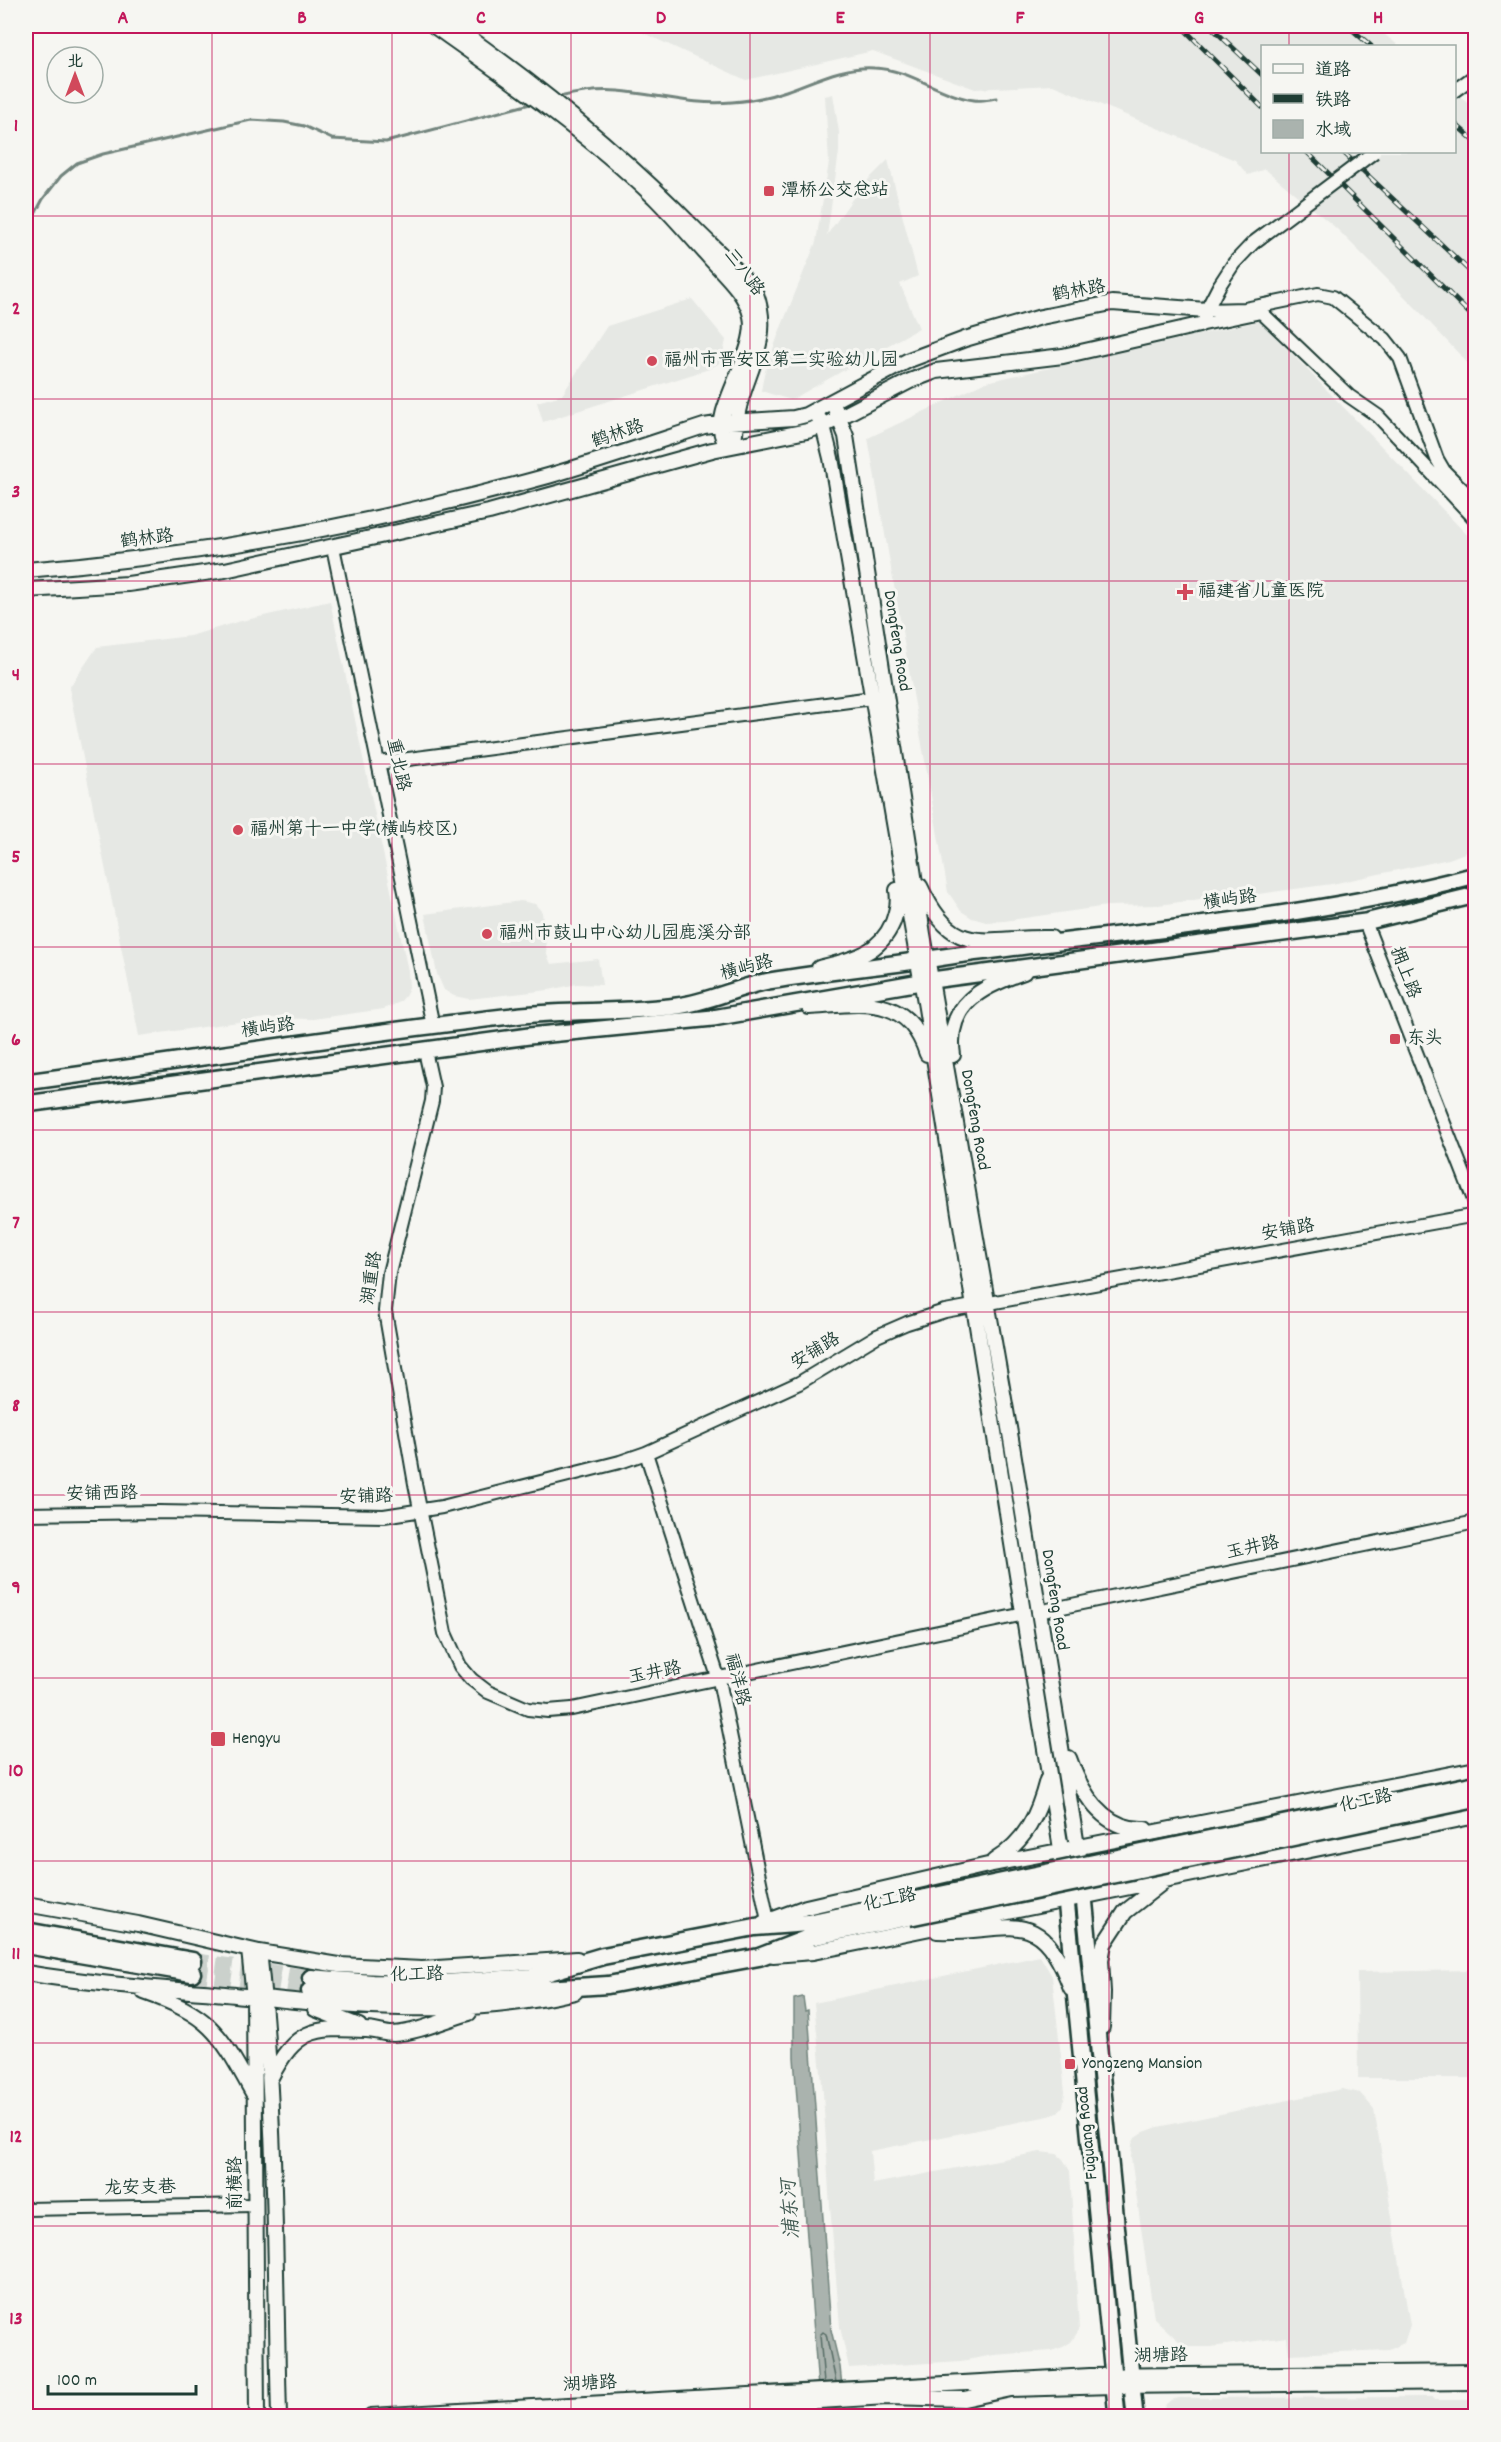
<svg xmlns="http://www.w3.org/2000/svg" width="1501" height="2442" viewBox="0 0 1501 2442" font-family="Dekko,'LXGW WenKai TC',sans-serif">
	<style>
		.built { fill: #e6e8e4 }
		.water { fill: #aab3ae; stroke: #72847d; stroke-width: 1.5 }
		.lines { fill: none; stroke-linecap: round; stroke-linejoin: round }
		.shore { stroke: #576c65; stroke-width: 1.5 }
		.stream { stroke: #72847d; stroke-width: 3 }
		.trunk-tunnel { stroke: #cbd1cc; stroke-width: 16; stroke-dasharray: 16 8; stroke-linecap: butt }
		.tertiary-casing { stroke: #1f3d34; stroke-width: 16 }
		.secondary-casing { stroke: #1f3d34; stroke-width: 18 }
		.primary-casing { stroke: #1f3d34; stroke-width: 20 }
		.trunk-casing { stroke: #1f3d34; stroke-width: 21 }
		.tertiary { stroke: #f6f6f2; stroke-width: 12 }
		.secondary { stroke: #f6f6f2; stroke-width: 14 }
		.primary { stroke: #f6f6f2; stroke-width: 15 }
		.trunk { stroke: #f6f6f2; stroke-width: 16 }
		.rail-casing { stroke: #1f3d34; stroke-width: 5 }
		.rail { stroke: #f6f6f2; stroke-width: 3; stroke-dasharray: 9; stroke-linecap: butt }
		.tertiary-bridge-casing { stroke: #1f3d34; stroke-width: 16; stroke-linecap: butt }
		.trunk-bridge-casing { stroke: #1f3d34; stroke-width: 21; stroke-linecap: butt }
		.tertiary-bridge { stroke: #f6f6f2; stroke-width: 12 }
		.trunk-bridge { stroke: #f6f6f2; stroke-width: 16 }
		.grid { fill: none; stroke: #c2185b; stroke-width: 1.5; stroke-opacity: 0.55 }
		.poi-dot { fill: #d1495b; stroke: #f6f6f2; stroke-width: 2 }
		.labels { text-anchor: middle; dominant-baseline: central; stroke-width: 6; stroke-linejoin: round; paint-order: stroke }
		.poi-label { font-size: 18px; fill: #1f3d34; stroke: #f6f6f2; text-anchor: start }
		.street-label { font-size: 18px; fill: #1f3d34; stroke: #f6f6f2 }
		.water-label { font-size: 20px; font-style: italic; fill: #425a52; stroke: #f6f6f2 }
		.neatline { fill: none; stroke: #c2185b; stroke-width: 2 }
		.grid-label { font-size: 20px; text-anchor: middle; font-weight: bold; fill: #c2185b }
	</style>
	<rect width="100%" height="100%" fill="#f6f6f2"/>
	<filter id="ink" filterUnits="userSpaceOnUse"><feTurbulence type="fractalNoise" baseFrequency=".0167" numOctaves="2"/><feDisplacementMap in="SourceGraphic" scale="12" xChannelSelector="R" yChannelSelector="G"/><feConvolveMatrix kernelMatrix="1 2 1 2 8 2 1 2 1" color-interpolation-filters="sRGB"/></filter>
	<g filter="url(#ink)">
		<!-- built -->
		<path class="built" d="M628,26H1374L1399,46H1262V152H1454L1455,92L1475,110V371L1417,309L1336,228L1265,169L1248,175L1235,160L1053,85L975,89L873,51L746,80Z
			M833,94L839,132V152L827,235L860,188L888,160L918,276L900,284L919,328L791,400L761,391L764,374L780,330L816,242L829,162L825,96Z
			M692,299L726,340L722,359L718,364L709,369L543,422L537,402L562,395L607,326Z
			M1260,321L1475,543V849L1449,859L1332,884L1251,895L1248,892L1159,905L1107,906L1004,921L986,922L972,918L961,911L948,892L868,438L986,382Z
			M330,601L408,971L409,987L406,995L400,1002L384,1009L313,1019L267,1018L139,1036L69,688L97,647L190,636L237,622Z
			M521,901L535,904L542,912L547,955L551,964L598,959L602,985L577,984L549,990L469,999L454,996L444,990L437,974L425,914Z
			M1040,1956L1052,1976L1065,2092L1063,2106L1058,2113L1049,2116L870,2151L873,2184L1040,2152L1057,2154L1063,2159L1070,2171L1079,2330L1071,2342L1063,2347L1051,2351L994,2355L961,2361L849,2368L840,2327L829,2193L823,2093L814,2003Z
			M1475,1970V2078H1358L1357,1972Z
			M1342,2089L1360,2093L1374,2109L1410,2325L1404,2343L1389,2350L1289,2354L1287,2337L1211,2347H1185L1154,2318L1131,2158L1132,2144L1135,2138L1144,2132L1158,2127Z
			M1433,2397L1434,2400H1475V2416H1160L1166,2404L1171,2400L1179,2398Z
			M1055,2411L1073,2416H905L969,2415Z"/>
		<!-- water -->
		<path class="water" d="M803,1997L805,2011L808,2010L831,2330L840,2367L845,2416H820L794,2057V1999Z"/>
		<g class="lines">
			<!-- shore -->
			<path class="shore" d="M824,2383L820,2335L823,2332L826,2334L836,2382"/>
			<!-- stream -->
			<path class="stream" d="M555,98C576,93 596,89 618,91C656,94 694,106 732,102C750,101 769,97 786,91C815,81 843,66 874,68C910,69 939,95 974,100C981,101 989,99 997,98
				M26,231L43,199L61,176L77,163L103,154L251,120L284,122L304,126L332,139L386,142L534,103"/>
			<!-- trunk-tunnel -->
			<path class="trunk-tunnel" d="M193,1961L311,1978
				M192,1973L310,1991"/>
			<!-- tertiary casing -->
			<g class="tertiary-casing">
				<path id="tertiary" d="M1454,91L1476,75
					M1206,310L1245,309L1318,294L1333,297L1385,339L1400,358L1437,459L1444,471L1476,503
					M1204,315L1219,286
					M1199,325L1261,312L1349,396L1378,416L1476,520
					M333,547L433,1026
					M378,763L872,698
					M1365,922L1476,1205
					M425,1051L433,1087L432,1101L389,1273L385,1311L415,1484L445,1633L460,1666L471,1679L488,1692L528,1709L548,1711L572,1709L1024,1614
					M646,1453L719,1680L768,1921
					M26,1514L159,1512L384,1516L442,1507L620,1462L646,1453L799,1383L877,1336L907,1323L945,1311L1476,1215
					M1038,1612L1476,1522
					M26,2209L255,2205"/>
			</g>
			<!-- secondary casing -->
			<g class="secondary-casing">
				<path id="secondary" d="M434,26C509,79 587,133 654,197C673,216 691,237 709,257C724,274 746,293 751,316C759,351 711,412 723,438L734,445C735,431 736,417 740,403C751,364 771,335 756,294C740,271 717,251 697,231C623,155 540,87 453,26
					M832,401L846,436L923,934L1011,1439L1077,1846
					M815,411L823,426L831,458L926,1008L1061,1849
					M26,570C202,556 377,523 548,476C600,461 652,443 704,426L730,422L794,418L806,415L909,360L965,339L1041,317L1112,303L1206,310
					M26,590L128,584L225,570L489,512L712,450L807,431L823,426L910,381L936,371L1063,356L1199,325
					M920,886C955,961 984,936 1051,938
					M819,968C851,960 879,955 893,922C897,910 899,902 897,890
					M809,1007C860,1004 907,992 927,1054
					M953,1055C945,1004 983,986 1024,972
					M1069,1758C1081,1792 1103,1831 1145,1829
					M994,1861C1026,1841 1038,1815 1047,1780
					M26,1904L138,1924L259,1952L339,1965L422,1969L577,1959
					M763,1923L806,1907L988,1865L1476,1769
					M937,1931C1009,1934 1039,1901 1071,1988
					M249,1950L254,1997L257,2416
					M773,1955L813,1952L1476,1816
					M260,1960C276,2112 275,2264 279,2416
					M26,1973C92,1984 158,1988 225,1994C344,2006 458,2020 575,1992
					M144,1992C212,2016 219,2032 253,2093
					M315,2009L359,2026
					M1102,2027L1103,1992L1101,1960L1104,1944L1125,1912L1162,1883
					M270,2079C296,2029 312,2027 366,2030C375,2030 384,2034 393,2034C419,2032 444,2020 469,2013
					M371,2416L1090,2376L1476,2372
					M558,2416L887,2397L964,2399L1011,2389L1114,2386L1476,2382"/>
			</g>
			<!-- primary casing -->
			<g class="primary-casing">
				<path id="primary" d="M26,1082C191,1060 356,1033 522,1015C574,1010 625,1013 677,1006C709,1002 737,987 769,981C829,971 891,965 951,956C1127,931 1304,920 1476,875
					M26,1104L529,1036L713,1018L932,980L1365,922L1476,895
					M1077,1846L1084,1897L1135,2416
					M1061,1849L1117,2416"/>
			</g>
			<!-- trunk casing -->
			<g class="trunk-casing">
				<path id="trunk" d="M26,1931L193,1961
					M26,1945L192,1973
					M311,1978L372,1983L431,1984L532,1977L603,1956L755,1927L808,1923L906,1902
					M310,1991L372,1996H432L608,1985L759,1957L811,1937L909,1917"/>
			</g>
			<!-- tertiary -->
			<use href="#tertiary" class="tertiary"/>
			<!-- secondary -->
			<use href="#secondary" class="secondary"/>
			<!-- primary -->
			<use href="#primary" class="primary"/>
			<!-- trunk -->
			<use href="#trunk" class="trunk"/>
			<!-- rail casing -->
			<g class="rail-casing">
				<path id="rail" d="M1181,26L1262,107
					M1210,26L1262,75
					M1348,26L1371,46
					M1454,123L1476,142
					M1307,152L1476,320
					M1343,152L1476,277"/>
			</g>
			<!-- rail -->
			<use href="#rail" class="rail"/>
			<!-- tertiary-bridge casing -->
			<g class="tertiary-bridge-casing">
				<path id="tertiary-bridge" d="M1219,286L1234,263L1253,243L1374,152"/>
			</g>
			<!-- trunk-bridge casing -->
			<g class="trunk-bridge-casing">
				<path id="trunk-bridge" d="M906,1902L1476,1784
					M909,1917L1476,1799"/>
			</g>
			<!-- tertiary-bridge -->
			<use href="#tertiary-bridge" class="tertiary-bridge"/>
			<!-- trunk-bridge -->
			<use href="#trunk-bridge" class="trunk-bridge"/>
		</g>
	</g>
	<!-- grid -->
	<path class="grid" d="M212,26V2416M392,26V2416M571,26V2416M750,26V2416M930,26V2416M1109,26V2416M1289,26V46M1289,152V2416M26,216H1476M26,399H1476M26,581H1476M26,764H1476M26,947H1476M26,1130H1476M26,1312H1476M26,1495H1476M26,1678H1476M26,1861H1476M26,2043H1476M26,2226H1476"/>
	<!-- markers -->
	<g class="poi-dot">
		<rect x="763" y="185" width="12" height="12" rx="3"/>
		<circle cx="652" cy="361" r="6"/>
		<path d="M1182 583h6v6h6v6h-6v6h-6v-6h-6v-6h6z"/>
		<circle cx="238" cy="830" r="6"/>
		<circle cx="487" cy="934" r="6"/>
		<rect x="1389" y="1033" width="12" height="12" rx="3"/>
		<rect x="210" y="1731" width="16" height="16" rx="3"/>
		<rect x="1064" y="2058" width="12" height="12" rx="3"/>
	</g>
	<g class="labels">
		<!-- poi labels -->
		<g class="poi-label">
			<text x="781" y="191">潭桥公交总站</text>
			<text x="664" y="361">福州市晋安区第二实验幼儿园</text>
			<text x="1198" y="592">福建省儿童医院</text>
			<text x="250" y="830">福州第十一中学(横屿校区)</text>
			<text x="499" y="934">福州市鼓山中心幼儿园鹿溪分部</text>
			<text x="1407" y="1039">东头</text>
			<text x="232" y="1739">Hengyu</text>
			<text x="1082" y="2064">Yongzeng Mansion</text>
		</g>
		<!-- street labels -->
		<g class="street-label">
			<text transform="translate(743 273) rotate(53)">三八路</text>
			<text transform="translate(1079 292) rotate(-10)">鹤林路</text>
			<text transform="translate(618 435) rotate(-18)">鹤林路</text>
			<text transform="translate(147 540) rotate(-7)">鹤林路</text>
			<text transform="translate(896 641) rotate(81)">Dongfeng Road</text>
			<text transform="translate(397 765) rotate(78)">重北路</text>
			<text transform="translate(1230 901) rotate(-8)">横屿路</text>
			<text transform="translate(747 969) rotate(-15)">横屿路</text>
			<text transform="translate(1404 973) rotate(69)">拥上路</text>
			<text transform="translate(268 1029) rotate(-8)">横屿路</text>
			<text transform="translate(974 1120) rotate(80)">Dongfeng Road</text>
			<text transform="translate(1288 1231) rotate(-10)">安铺路</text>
			<text transform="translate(373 1278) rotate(-81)">湖重路</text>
			<text transform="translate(816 1352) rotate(-31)">安铺路</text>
			<text transform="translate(102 1495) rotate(-1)">安铺西路</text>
			<text transform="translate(366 1498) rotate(-2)">安铺路</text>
			<text transform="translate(1253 1549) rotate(-12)">玉井路</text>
			<text transform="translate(1054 1600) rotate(81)">Dongfeng Road</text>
			<text transform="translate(655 1674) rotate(-11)">玉井路</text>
			<text transform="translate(736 1680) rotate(76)">福洋路</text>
			<text transform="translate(1366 1802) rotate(-12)">化工路</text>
			<text transform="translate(890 1901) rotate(-12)">化工路</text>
			<text transform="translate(417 1976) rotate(-1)">化工路</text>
			<text transform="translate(1088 2133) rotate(-96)">Fuguang Road</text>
			<text transform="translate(236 2183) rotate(-90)">前横路</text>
			<text transform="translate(140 2189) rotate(-1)">龙安支巷</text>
			<text transform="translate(1161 2357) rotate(-1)">湖塘路</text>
			<text transform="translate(590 2385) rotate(-3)">湖塘路</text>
		</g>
		<!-- water labels -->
		<g class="water-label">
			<text transform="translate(792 2209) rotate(-94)">浦东河</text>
		</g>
	</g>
	<!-- margin -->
	<rect width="1501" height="2442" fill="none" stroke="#f6f6f2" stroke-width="66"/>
	<!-- legend -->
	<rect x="1261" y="45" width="195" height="108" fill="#f6f6f2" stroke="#a0aca6" stroke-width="1.5"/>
	<rect x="1273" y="64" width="30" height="9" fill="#f6f6f2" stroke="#a0aca6" stroke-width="1.5"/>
	<text x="1315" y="75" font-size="18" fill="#1f3d34">道路</text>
	<rect x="1273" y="94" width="30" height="9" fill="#1f3d34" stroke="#a0aca6" stroke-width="1.5"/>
	<text x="1315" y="105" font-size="18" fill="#1f3d34">铁路</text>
	<rect x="1273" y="120" width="30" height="18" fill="#aab3ae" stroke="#a0aca6" stroke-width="1.5"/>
	<text x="1315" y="135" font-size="18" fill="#1f3d34">水域</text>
	<!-- north arrow -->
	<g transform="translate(75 75)"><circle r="28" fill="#f6f6f2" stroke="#a0aca6" stroke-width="1.5"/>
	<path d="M0-4.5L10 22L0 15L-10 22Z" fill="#d1495b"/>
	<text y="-9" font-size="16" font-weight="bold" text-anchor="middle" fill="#1f3d34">北</text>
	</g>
	<!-- scale -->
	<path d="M48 2385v9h148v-9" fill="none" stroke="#1f3d34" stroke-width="3"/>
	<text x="57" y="2385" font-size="18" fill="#1f3d34" stroke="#f6f6f2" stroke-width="4.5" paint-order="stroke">100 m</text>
	<rect x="33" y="33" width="1435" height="2376" class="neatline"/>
	<g class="grid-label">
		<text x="123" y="23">A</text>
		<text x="302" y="23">B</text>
		<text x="481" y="23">C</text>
		<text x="661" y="23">D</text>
		<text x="840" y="23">E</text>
		<text x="1020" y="23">F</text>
		<text x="1199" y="23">G</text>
		<text x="1378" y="23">H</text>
		<text x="16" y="131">1</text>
		<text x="16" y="314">2</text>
		<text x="16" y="497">3</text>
		<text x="16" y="680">4</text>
		<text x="16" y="862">5</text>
		<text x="16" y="1045">6</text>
		<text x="16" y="1228">7</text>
		<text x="16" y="1411">8</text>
		<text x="16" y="1593">9</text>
		<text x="16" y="1776">10</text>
		<text x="16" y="1959">11</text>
		<text x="16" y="2142">12</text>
		<text x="16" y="2324">13</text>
	</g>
</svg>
